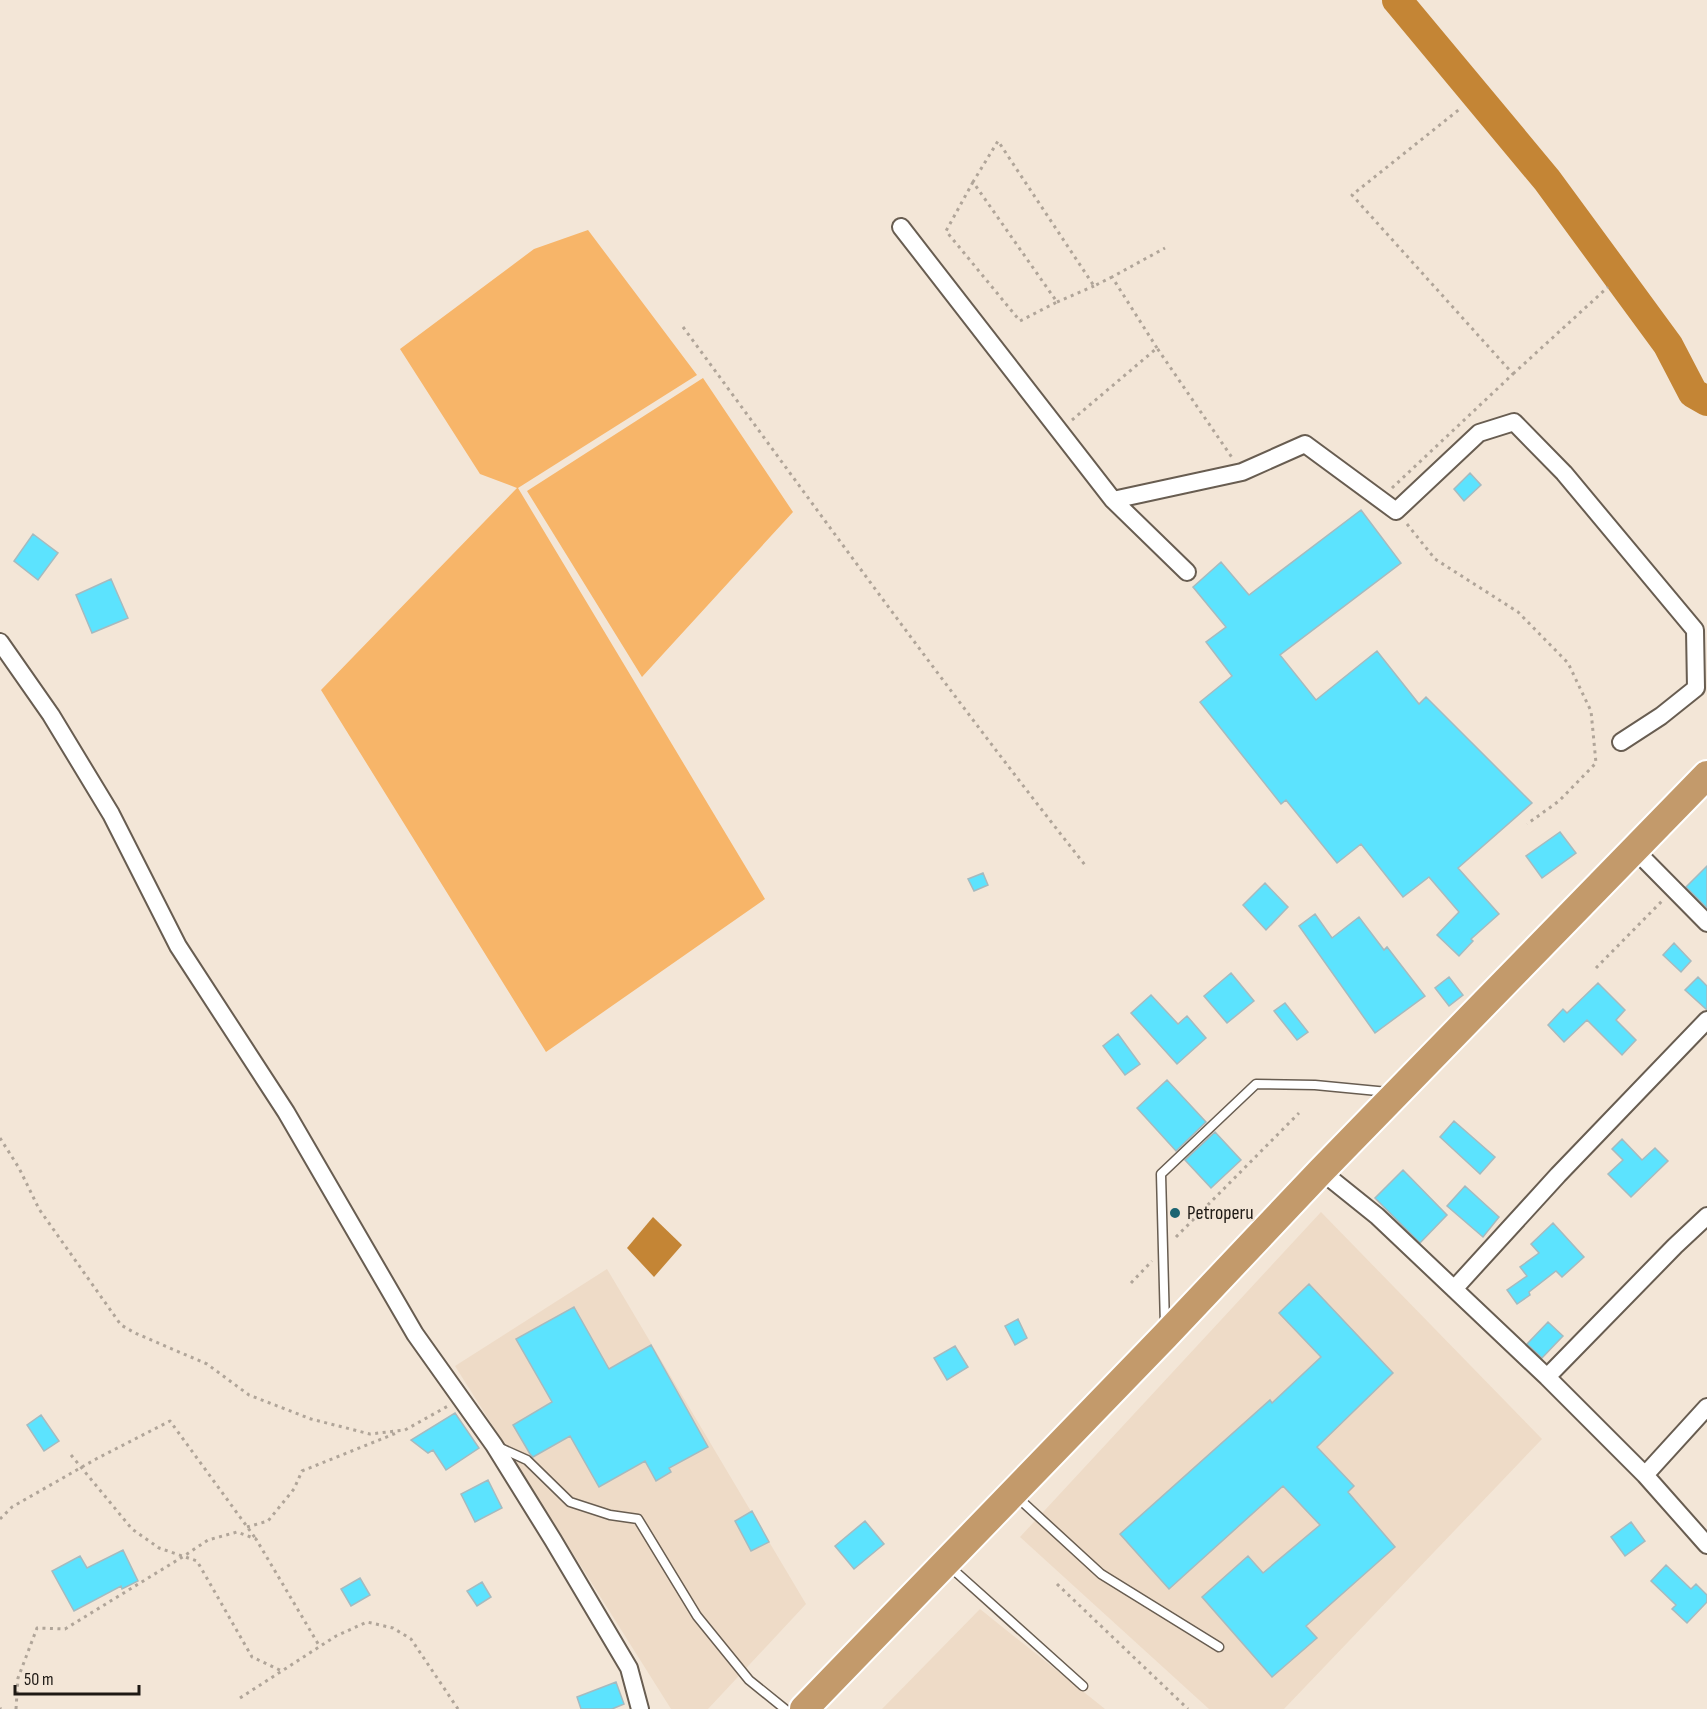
<svg xmlns="http://www.w3.org/2000/svg" width="1707" height="1709" viewBox="0 0 1707 1709" font-family="'Sofia Sans Condensed',sans-serif">
	<style>
		.built { fill: #eedbc7 }
		.green { fill: #f7b569 }
		.water { fill: #c48535 }
		.lines { fill: none; stroke-linecap: round; stroke-linejoin: round }
		.river { stroke: #c48535; stroke-width: 30 }
		.building { fill: #5ce3fe; stroke: #a5babf; stroke-width: 1.5 }
		.service-casing { stroke: #685d51; stroke-width: 11 }
		.minor-casing { stroke: #685d51; stroke-width: 20 }
		.trunk-casing { stroke: #fff; stroke-width: 32 }
		.path { stroke: #b0a599; stroke-width: 3; stroke-dasharray: 3 4.5; stroke-linecap: butt }
		.service { stroke: #fff; stroke-width: 8 }
		.minor { stroke: #fff; stroke-width: 16 }
		.trunk { stroke: #c39a6b; stroke-width: 28 }
		.poi-dot { fill: #1b6471; stroke: #f3e6d7; stroke-width: 2 }
		.labels { text-anchor: middle; dominant-baseline: central; stroke-width: 4.5; stroke-linejoin: round; paint-order: stroke }
		.poi-label { font-size: 20px; fill: #1e1914; stroke: #f3e6d7; text-anchor: start }
	</style>
	<rect width="100%" height="100%" fill="#f3e6d7"/>
	<!-- built -->
	<path class="built" d="M1321,1212L1542,1439L1284,1709H1209L1020,1537Z
		M607,1269L806,1604L708,1709H671L455,1366Z
		M980,1609L1105,1709H882Z"/>
	<!-- green -->
	<path class="green" d="M588,230L697,375L518,488L765,899L546,1052L321,690L517,488L480,474L400,349L534,249Z
		M703,378L793,512L642,677L527,491Z"/>
	<!-- water -->
	<path class="water" d="M653,1217L682,1245L654,1277L627,1248Z"/>
	<g class="lines">
		<!-- river -->
		<path class="river" d="M1397,0L1547,180L1668,345L1693,393L1707,401"/>
	</g>
	<!-- building -->
	<path class="building" d="M1470,473L1481,485L1464,501L1454,489Z
		M1361,510L1401,563L1280,655L1316,700L1377,651L1419,704L1426,697L1532,803L1458,868L1499,914L1471,939L1473,941L1459,956L1437,935L1459,912L1429,877L1403,897L1361,844L1337,863L1286,800L1281,804L1200,702L1232,676L1206,642L1226,627L1193,587L1221,562L1249,595Z
		M33,534L58,553L38,580L14,561Z
		M111,579L128,618L92,633L76,595Z
		M1560,832L1576,853L1542,878L1526,856Z
		M1707,866V908L1686,887Z
		M983,873L988,885L974,891L968,879Z
		M1265,883L1288,907L1266,930L1243,905Z
		M1315,914L1332,938L1359,917L1384,950L1387,947L1425,996L1375,1033L1299,926Z
		M1674,943L1691,961L1681,972L1663,955Z
		M1231,973L1254,1001L1227,1023L1204,996Z
		M1449,977L1463,995L1449,1006L1435,988Z
		M1698,977L1707,986V1010L1685,990Z
		M1598,983L1625,1010L1616,1020L1636,1040L1622,1055L1587,1020L1564,1042L1548,1025L1563,1009L1567,1013Z
		M1151,995L1178,1024L1187,1016L1206,1038L1177,1064L1131,1013Z
		M1285,1003L1308,1032L1297,1040L1274,1011Z
		M1118,1034L1140,1064L1125,1075L1103,1046Z
		M1167,1080L1206,1122L1176,1151L1137,1108Z
		M1454,1121L1495,1157L1480,1174L1440,1137Z
		M1215,1132L1241,1160L1211,1188L1185,1160Z
		M1622,1139L1642,1160L1655,1148L1668,1161L1631,1197L1608,1174L1623,1160L1612,1149Z
		M1403,1170L1447,1215L1420,1243L1375,1198Z
		M1465,1186L1499,1217L1483,1237L1447,1206Z
		M1553,1223L1584,1257L1562,1277L1556,1271L1529,1292L1530,1295L1517,1304L1507,1290L1527,1276L1520,1267L1539,1253L1531,1244Z
		M1309,1284L1393,1373L1317,1447L1354,1486L1348,1492L1395,1547L1306,1626L1317,1638L1272,1677L1202,1597L1248,1556L1263,1573L1320,1525L1283,1486L1169,1589L1120,1534L1270,1400L1272,1403L1321,1357L1279,1313Z
		M574,1307L609,1369L651,1345L708,1447L669,1468L671,1472L656,1481L645,1461L599,1487L570,1436L533,1457L530,1454L513,1425L552,1402L516,1339Z
		M1018,1319L1027,1338L1015,1345L1005,1326Z
		M1548,1322L1563,1336L1542,1358L1527,1344Z
		M955,1346L968,1367L947,1380L934,1358Z
		M455,1413L479,1448L446,1470L433,1450L428,1453L411,1440Z
		M41,1415L59,1441L44,1451L27,1425Z
		M488,1480L502,1508L475,1522L461,1494Z
		M752,1511L769,1542L751,1551L735,1521Z
		M865,1521L884,1544L854,1569L835,1546Z
		M1631,1522L1645,1541L1625,1556L1611,1537Z
		M123,1550L138,1581L122,1589L121,1586L74,1611L52,1571L80,1556L87,1568Z
		M1666,1565L1691,1589L1696,1584L1707,1595V1602L1687,1623L1672,1609L1676,1605L1651,1581Z
		M360,1578L370,1595L351,1606L341,1589Z
		M482,1582L491,1597L477,1606L467,1591Z
		M616,1682L624,1704L612,1709H581L577,1697Z"/>
	<g class="lines">
		<!-- service casing -->
		<g class="service-casing">
			<path id="service" d="M1165,1326L1161,1174L1256,1084L1315,1085L1388,1092
				M498,1447L527,1460L570,1502L610,1515L638,1519L697,1616L749,1680L785,1709
				M1016,1496L1101,1574L1219,1647
				M948,1565L1083,1686"/>
		</g>
		<!-- minor casing -->
		<g class="minor-casing">
			<path id="minor" d="M901,227L1113,500L1187,572
				M1113,500L1242,472L1305,444L1396,511L1479,433L1514,422L1564,473L1695,630L1696,688L1661,716L1621,742
				M0,642L51,715L111,814L178,946L286,1112L415,1334L494,1445L553,1540L629,1668L640,1709
				M1634,849L1707,923
				M1321,1171L1377,1216L1547,1377L1645,1475L1707,1545
				M1454,1289L1558,1175L1707,1020
				M1547,1377L1675,1246L1707,1216
				M1645,1475L1707,1407"/>
		</g>
		<!-- trunk casing -->
		<g class="trunk-casing">
			<path id="trunk" d="M804,1709L1165,1336L1321,1171L1707,775"/>
		</g>
		<!-- path -->
		<path class="path" d="M973,182L946,231L1020,321L1057,302L973,182L998,141L1094,286L1112,277
			M1057,302L1094,286
			M683,327C816,508 946,689 1085,865
			M1157,348L1112,277L1165,248
			M1513,374L1608,287
			M1072,420L1157,348L1233,459
			M1392,488L1513,374L1352,195L1461,108
			M1407,524L1435,559L1518,612L1568,663L1591,711L1596,763L1559,801L1527,824
			M1596,968L1662,901
			M0,1138L19,1168L39,1209L121,1325L135,1333L207,1364L249,1395L311,1419L370,1434L405,1430L448,1406
			M1176,1237L1299,1113
			M1131,1283L1152,1261
			M71,1455L132,1529L159,1548L197,1561L252,1657L282,1671
			M0,1519L12,1507L96,1459L170,1421L256,1539
			M247,1527L268,1521L294,1489L302,1471L399,1432
			M1057,1584L1188,1709
			M240,1698L336,1636L367,1622L393,1628L411,1639L458,1709
			M0,1708L1,1709
			M16,1709L18,1678L37,1628L65,1629L184,1556L208,1540L237,1532L256,1539L320,1647"/>
		<!-- service -->
		<use href="#service" class="service"/>
		<!-- minor -->
		<use href="#minor" class="minor"/>
		<!-- trunk -->
		<use href="#trunk" class="trunk"/>
	</g>
	<!-- markers -->
	<circle class="poi-dot" cx="1175" cy="1213" r="6"/>
	<g class="labels">
		<!-- poi labels -->
		<g class="poi-label">
			<text x="1187" y="1213">Petroperu</text>
		</g>
	</g>
	<!-- scale -->
	<path d="M15 1685v9h124v-9" fill="none" stroke="#1e1914" stroke-width="3"/>
	<text x="24" y="1685" font-size="18" fill="#1e1914" stroke="#f3e6d7" stroke-width="4.5" paint-order="stroke">50 m</text>
</svg>
